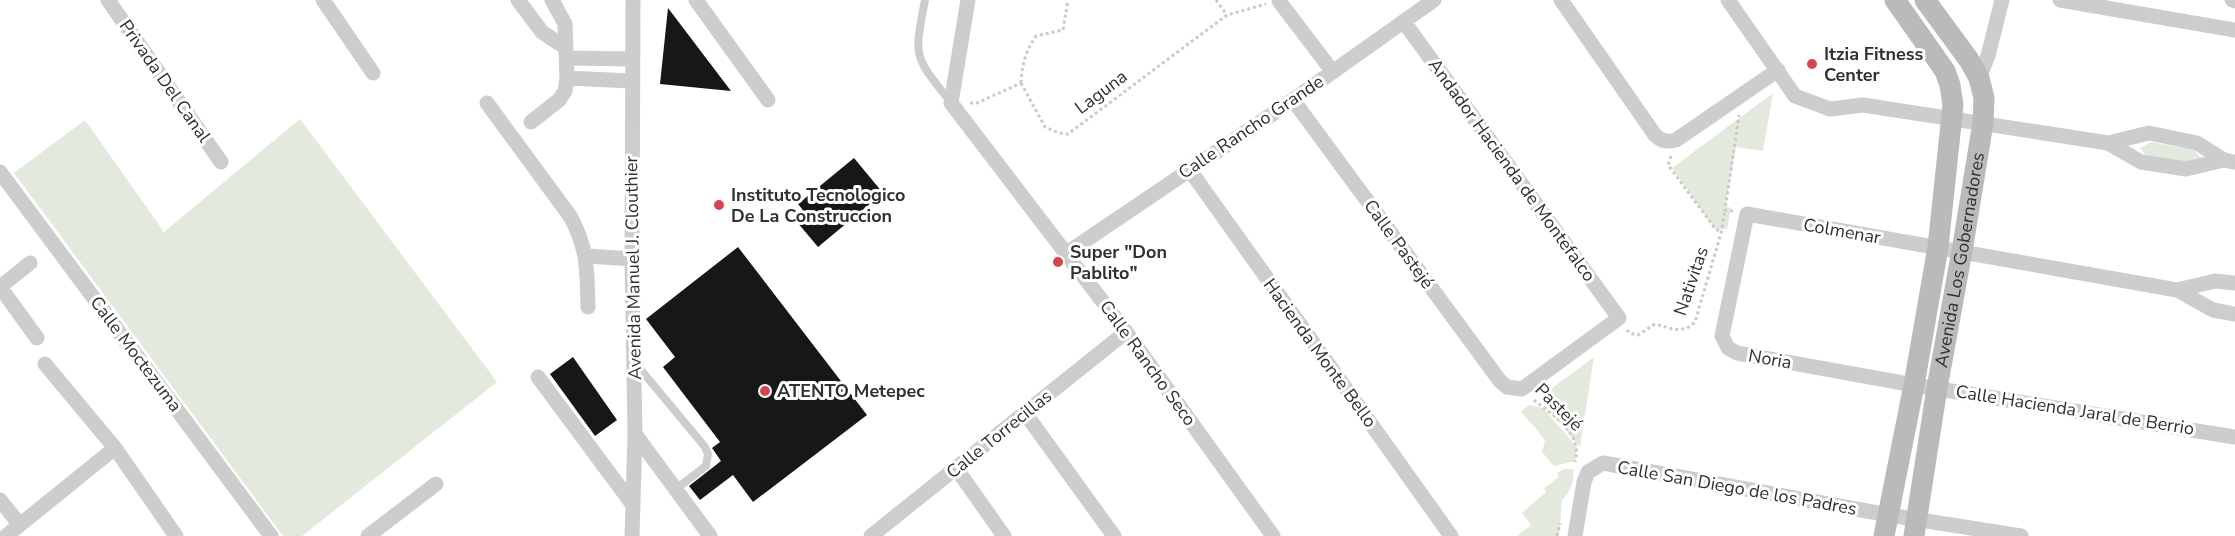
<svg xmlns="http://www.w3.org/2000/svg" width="2235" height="536" viewBox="0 0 2235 536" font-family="'Nunito Sans',sans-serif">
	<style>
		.green { fill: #e4e9dd }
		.building { fill: #171717 }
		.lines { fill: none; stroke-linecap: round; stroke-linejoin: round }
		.path { stroke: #cacaca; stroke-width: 3; stroke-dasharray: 3 3; stroke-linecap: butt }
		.lane { stroke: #cdcdcd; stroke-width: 8 }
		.street { stroke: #cdcdcd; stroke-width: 15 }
		.secondary { stroke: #bababa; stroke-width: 21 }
		.poi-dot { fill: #d64453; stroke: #fff; stroke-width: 2 }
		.labels { text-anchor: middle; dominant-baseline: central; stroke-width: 6; stroke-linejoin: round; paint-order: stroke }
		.poi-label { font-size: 18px; font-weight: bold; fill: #303030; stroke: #fff; text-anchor: start }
		.street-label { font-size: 18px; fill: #303030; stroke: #fff }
	</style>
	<rect width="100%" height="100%" fill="#fff"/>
	<!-- green -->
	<path class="green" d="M1773,93L1763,151L1736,147L1725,206L1731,208L1727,229H1715L1672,168Z
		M300,119L497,382L302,536H283L14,173L85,120L164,232Z
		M2151,142L2194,150L2202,159L2188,165L2147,157L2140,148Z
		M1594,357L1580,447L1546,407L1544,394Z
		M1529,405L1543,408L1577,447L1575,461L1554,466L1542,452L1545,441C1538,429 1529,422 1521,411Z
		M1564,469H1573C1575,479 1571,492 1562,500L1559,536H1517L1531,525L1522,513L1546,492L1544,488L1559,477L1557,473Z"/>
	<!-- building -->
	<path class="building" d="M668,8L731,91L660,84Z
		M854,158L883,193L818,247L797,222L806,214L798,204Z
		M738,247L867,415L753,502L733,475L700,500L689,486L721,461L712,448L720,442L663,367L675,357L646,319Z
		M573,357L617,420L595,436L550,374Z"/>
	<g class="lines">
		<!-- path -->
		<path class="path" d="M1216,0L1227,15
			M1021,83L1045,127L1059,133L1068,134L1227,15L1266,4
			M1021,83C1022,65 1025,52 1036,36L1063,30L1068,0
			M970,103H977L1021,83
			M1671,156L1668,165L1714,227L1721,233
			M1733,211L1725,210L1739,115
			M1627,330L1629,333L1638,335L1655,324C1671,328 1682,335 1695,322L1721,233L1725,210
			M1534,400C1554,417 1583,432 1575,462
			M1557,536L1560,523"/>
		<!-- lane -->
		<path class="lane" d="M925,0C914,58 913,55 950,101
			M636,364L705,447L708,454L706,466L676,489"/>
		<!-- street -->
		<path class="street" d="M108,0L221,162
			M323,0L373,73
			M518,0L542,32L566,48
			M696,0L768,100
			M968,0L951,103L1126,332L1273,536
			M1561,0L1655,135C1663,142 1667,142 1676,140L1778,70
			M1728,0L1795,96L1830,109L1863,105L2108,143L2141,162L2186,169L2224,160L2235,162
			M2060,0L2235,30
			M2232,0L2235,1
			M1279,1L1333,72
			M567,58L632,59
			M567,78L631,81
			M1979,78L1988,56L2002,0
			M1293,100L1500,381L1507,387L1522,389L1619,318L1404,22
			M487,103L570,216C588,248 587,271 588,307
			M531,122L559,100L565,91L567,78L565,24L552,0
			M2108,143L2149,133L2197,143L2224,160
			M1189,169L1451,536
			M0,172L271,536
			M1067,253L1293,100L1434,0
			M587,256L632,259
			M0,287L37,338
			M0,287L30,263
			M2177,290L2215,281L2235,283
			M2235,314L2213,310L2177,290L1747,214L1722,336L1728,348L1737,353L1914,385L2235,437
			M45,364L115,448L176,536
			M538,377L633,505
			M1025,413L1114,536
			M635,434L710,536
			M956,468L1004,536
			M0,500L20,525
			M6,536L115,448
			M368,536L436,484
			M632,536L635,434L632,259L633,0
			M871,536L1126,332
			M1575,536L1584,482L1588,472L1603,463L1889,515L2021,536"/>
		<!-- secondary -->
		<g class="secondary">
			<path d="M1884,536L1914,385L1938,247L1953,105L1950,85L1945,71L1895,0"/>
			<path id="s1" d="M1914,536L1937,388L1962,251L1983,123L1984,98L1979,78L1969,60L1925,0"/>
		</g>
	</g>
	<!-- markers -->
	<g class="poi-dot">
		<circle cx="1812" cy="64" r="6"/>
		<circle cx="719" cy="205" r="6"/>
		<circle cx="1058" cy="262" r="6"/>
		<circle cx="765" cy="391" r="6"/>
	</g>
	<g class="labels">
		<!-- poi labels -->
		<g class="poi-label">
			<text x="1824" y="54">Itzia Fitness<tspan x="1824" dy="21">Center</tspan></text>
			<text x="731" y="195">Instituto Tecnologico<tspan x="731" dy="21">De La Construccion</tspan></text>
			<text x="1070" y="252">Super "Don<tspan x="1070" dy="21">Pablito"</tspan></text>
			<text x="777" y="391">ATENTO Metepec</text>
		</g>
		<!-- street labels -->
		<g class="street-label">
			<text transform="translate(165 81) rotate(55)">Privada Del Canal</text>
			<text transform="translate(1101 92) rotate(-37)">Laguna</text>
			<text transform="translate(1251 127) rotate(-34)">Calle Rancho Grande</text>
			<text transform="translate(1512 170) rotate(54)">Andador Hacienda de Montefalco</text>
			<text transform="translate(1842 231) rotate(10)">Colmenar</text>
			<text transform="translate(1399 244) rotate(54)">Calle Pastejé</text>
			<text stroke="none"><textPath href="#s1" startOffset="280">Avenida Los Gobernadores</textPath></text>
			<text transform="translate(633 268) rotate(-91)">Avenida Manuel J. Clouthier</text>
			<text transform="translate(1691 281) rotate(-71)">Nativitas</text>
			<text transform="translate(1320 353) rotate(54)">Hacienda Monte Bello</text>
			<text transform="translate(136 354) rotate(53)">Calle Moctezuma</text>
			<text transform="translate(1770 359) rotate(10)">Noria</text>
			<text transform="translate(1148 363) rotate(54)">Calle Rancho Seco</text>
			<text transform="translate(1559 407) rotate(45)">Pastejé</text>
			<text transform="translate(2075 410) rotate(9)">Calle Hacienda Jaral de Berrio</text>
			<text transform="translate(999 434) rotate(-39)">Calle Torrecillas</text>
			<text transform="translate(1737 488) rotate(10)">Calle San Diego de los Padres</text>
		</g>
	</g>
</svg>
